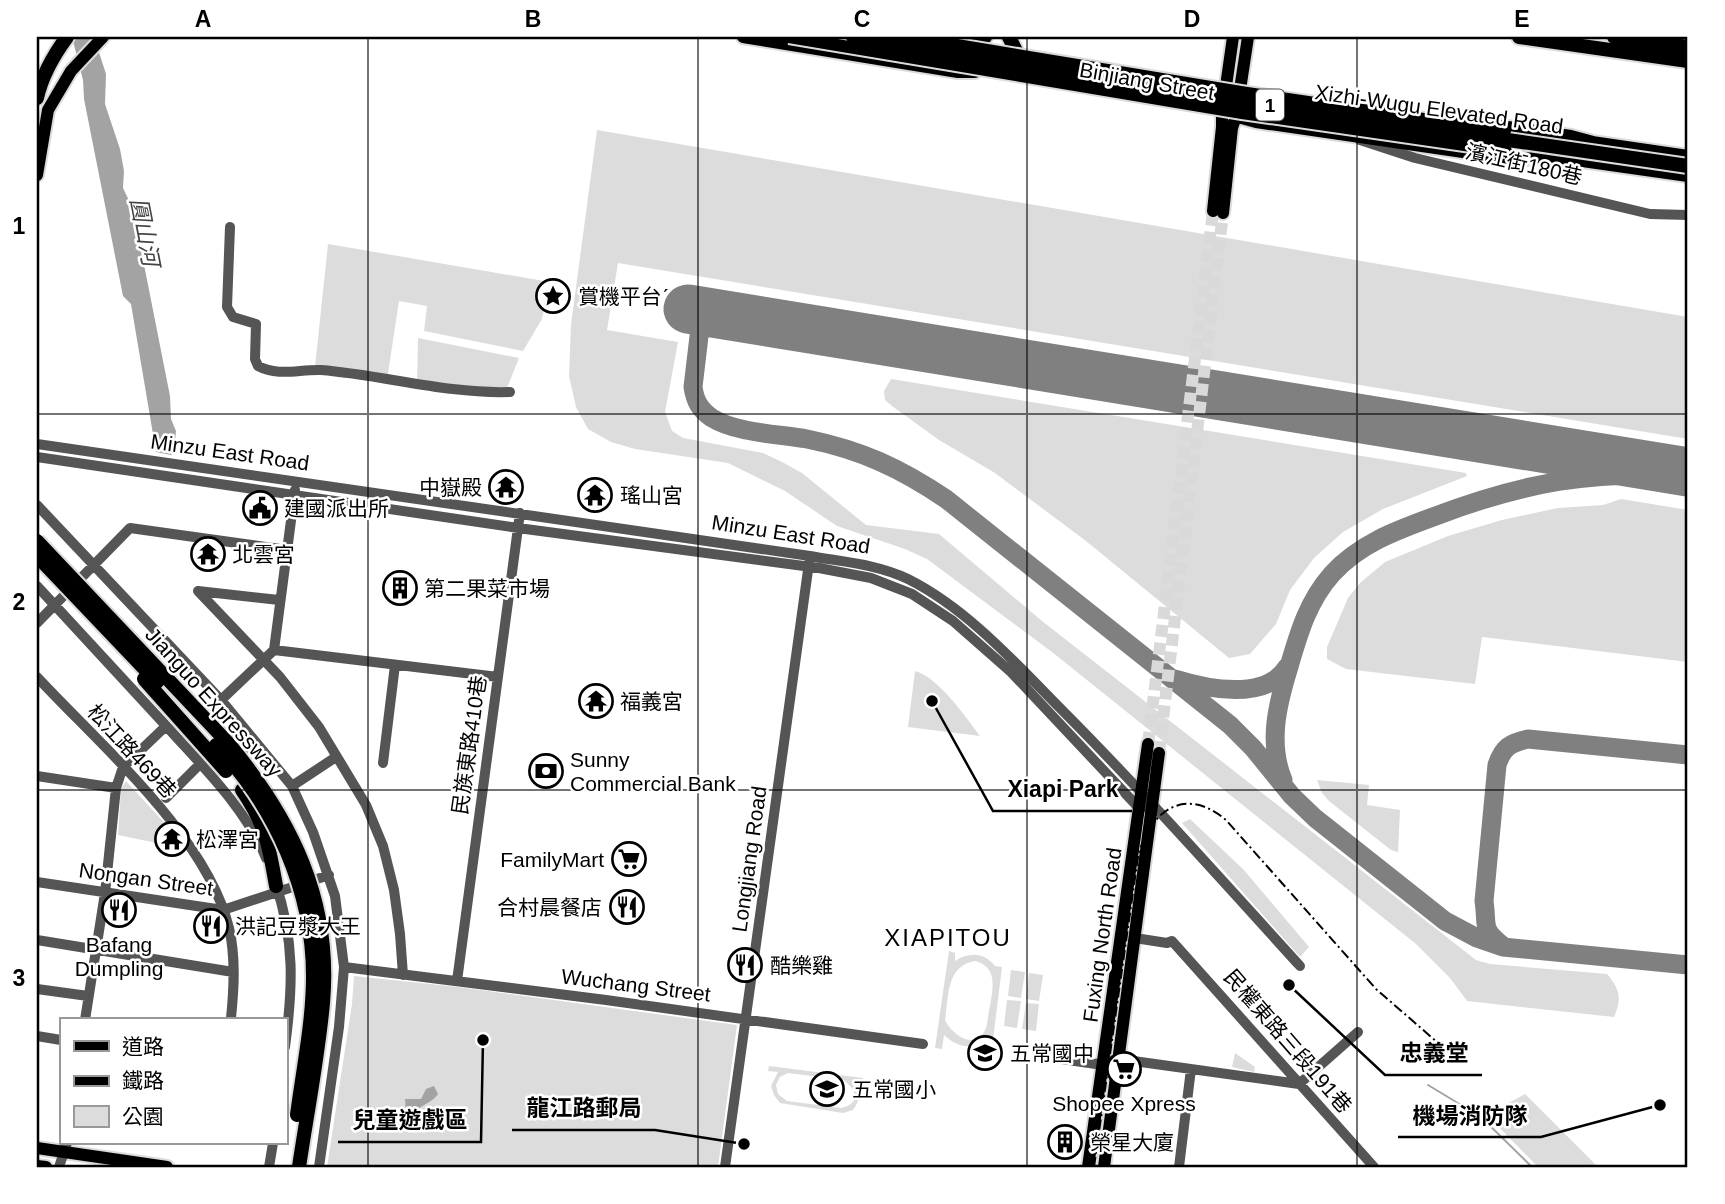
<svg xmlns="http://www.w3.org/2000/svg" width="1725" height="1204" viewBox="0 0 1725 1204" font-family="Arial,'Noto Sans TC',sans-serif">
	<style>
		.green { fill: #dcdcdc; fill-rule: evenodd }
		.water { fill: #a3a3a3 }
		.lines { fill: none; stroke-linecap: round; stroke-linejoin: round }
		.stream { stroke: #a3a3a3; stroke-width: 2 }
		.taxiway { stroke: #808080; stroke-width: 19 }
		.runway { stroke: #808080; stroke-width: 49 }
		.major-tunnel { stroke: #d9d9d9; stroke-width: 12; stroke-dasharray: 12 6; stroke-linecap: butt }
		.major-casing { stroke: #dbdbdb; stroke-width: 16 }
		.highway-casing { stroke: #dbdbdb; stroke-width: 18 }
		.minor { stroke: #555; stroke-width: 10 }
		.major { stroke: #000; stroke-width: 12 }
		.highway { stroke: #000; stroke-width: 14 }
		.rail { stroke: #000; stroke-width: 2; stroke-dasharray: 10 3.5 2 3.5; stroke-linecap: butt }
		.major-bridge-casing { stroke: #dbdbdb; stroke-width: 16; stroke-linecap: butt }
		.highway-bridge-casing { stroke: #dbdbdb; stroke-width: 18; stroke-linecap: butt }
		.major-bridge { stroke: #000; stroke-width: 12 }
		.highway-bridge { stroke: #000; stroke-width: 14 }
		.grid { fill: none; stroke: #000; stroke-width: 2; stroke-opacity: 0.55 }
		.labels { text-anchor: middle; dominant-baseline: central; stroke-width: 5; stroke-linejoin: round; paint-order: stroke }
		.shield { fill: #fff; stroke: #4c4c4c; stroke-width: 2 }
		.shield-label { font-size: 19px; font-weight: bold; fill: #000 }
		.street-label { font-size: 21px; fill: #000; stroke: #fff }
		.poi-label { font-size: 21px; fill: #000; stroke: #fff; text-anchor: start }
		.water-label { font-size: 23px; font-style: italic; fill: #444; stroke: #fff }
		.quarter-label { font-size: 24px; letter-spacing: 2px; fill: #000; stroke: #fff }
		.leader { fill: none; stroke: #000; stroke-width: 2.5 }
		.callout-dot { fill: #000; stroke: #fff; stroke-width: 2.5 }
		.callout-label { font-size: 23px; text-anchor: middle; font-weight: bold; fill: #000; stroke: #fff; stroke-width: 5; stroke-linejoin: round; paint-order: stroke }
		.neatline { fill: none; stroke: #000; stroke-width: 2.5 }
		.grid-label { font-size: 23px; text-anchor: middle; font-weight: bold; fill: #000 }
	</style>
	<rect width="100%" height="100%" fill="#fff"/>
	<!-- green -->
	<path class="green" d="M597,130L1688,317V439L618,263L607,330L678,342L665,412L672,431L683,438L763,453L782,462L802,473L866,525L939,534L1042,621L1476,960L1490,964L1607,974C1620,989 1622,999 1614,1017L1467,1001L1450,978L1416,944L1052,652L927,559L905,549L837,526L785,491L728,463L635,449L611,442L588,429L576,407L569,376L571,325Z
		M328,244L550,282L542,319L523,351L424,331L427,306L399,301L387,380L315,367Z
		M418,338L519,358L505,393L417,385Z
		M891,379L1466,473L1467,476L1383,509L1343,532L1314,558L1290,590L1276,624L1250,654L1229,658L1086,541L995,473L939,440L892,406L885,400L884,391Z
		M1621,499L1688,510V662L1482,637L1475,684L1346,669L1327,659V647L1348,598L1360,583L1385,562L1448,536L1502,520L1558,508L1603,505Z
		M915,671C938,677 966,717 980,736L908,727Z
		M1317,780L1369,785L1367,805L1400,810L1398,852L1391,850L1329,801L1322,793Z
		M126,781L182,842L181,848L118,835L121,789Z
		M1190,819L1244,870L1309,947L1300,957L1182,823Z
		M949,951L955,953V961C969,952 984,952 995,966L1002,967L993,1040L988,1041L987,1037C973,1051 958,1048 944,1035L942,1049L935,1048ZM975,961C998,967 993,988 990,1006C988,1013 988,1022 986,1028C976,1052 952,1035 945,1020C949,996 946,966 975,961Z
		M1011,970L1025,972L1021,998L1008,996Z
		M1029,973L1043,975L1039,1001L1026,999Z
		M354,976L458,987L737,1025L718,1167H327L352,1004Z
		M1007,1000L1021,1001L1017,1028L1004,1026Z
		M1026,1003L1039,1004L1036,1031L1022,1029Z
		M1235,1053L1255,1067L1254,1072L1232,1067Z
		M769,1066L863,1078L862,1082H856C862,1092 860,1100 853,1110L843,1113L780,1103L774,1095L771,1086L778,1072L768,1071ZM788,1073L844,1080L854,1090V1101L848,1106L841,1108L787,1101L778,1094L776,1085L780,1077Z
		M1525,1094L1598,1167H1538L1487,1115Z"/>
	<!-- water -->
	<path class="water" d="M72,37H94L106,74L105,104L120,149L124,171L123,188L133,209L170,396L171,419L176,431L174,452L171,455L156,452L131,304L123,296L84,99L83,80Z
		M434,1086L438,1094C429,1107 414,1103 410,1125L403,1129L399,1123L406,1115L405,1099H421L426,1089Z"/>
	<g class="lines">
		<!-- stream -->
		<path class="stream" d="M1428,1085L1481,1117L1532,1167"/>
		<!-- taxiway -->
		<path class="taxiway" d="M702,311L693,387C695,401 700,410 712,418C736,433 779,434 807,439C861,450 900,468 946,499L1230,725L1253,748L1292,796L1315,818L1445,921L1477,938L1503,947L1688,965
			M1175,679C1207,689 1266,701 1287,667
			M1283,780C1268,744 1277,706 1288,670C1298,636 1307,602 1332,574C1359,544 1395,531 1433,517C1521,483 1594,470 1688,476
			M1503,946C1480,928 1488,926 1484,901L1497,765C1503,747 1510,743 1528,739L1688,755"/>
		<!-- runway -->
		<path class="runway" d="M688,309L1688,472"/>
		<!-- major-tunnel -->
		<path class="major-tunnel" d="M1148,744L1213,211
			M1159,753L1223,213"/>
		<!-- major casing -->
		<g class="major-casing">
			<path id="major" d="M743,37L958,72H975
				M1234,116L1256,122L1518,160L1545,156
				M1494,125L1571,136L1597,143
				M1592,142L1688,156
				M1540,155L1688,176
				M37,175L48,110L71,71L103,37
				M1213,211L1222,127V114L1233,37
				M1223,213L1232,128L1236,116L1248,37
				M37,1148L167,1167
				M37,1166L46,1167
				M1088,1167L1148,744
				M1104,1167L1159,753"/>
		</g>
		<!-- highway casing -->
		<g class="highway-casing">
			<path id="highway" d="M1009,37L1016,51
				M1519,37L1688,61
				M1614,37L1688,47
				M973,41L985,37
				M37,98C42,75 53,56 67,37
				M242,790C266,825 269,846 276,886"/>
		</g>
		<!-- minor -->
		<path class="minor" d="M1360,140L1415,158L1650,214L1688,215
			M230,227L227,307L233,317L256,324L255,359L258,366C279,377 299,369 321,370C384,375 446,394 510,392
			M37,444L810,556C843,562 877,564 908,579C964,607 1011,658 1054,702C1139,787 1219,877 1300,966
			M37,457L518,528L819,568L871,578L912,594L953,621L1011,672L1139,808H1142
			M37,505L221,700L292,786L313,832L335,896L344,967L339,1027L319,1167
			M37,586C81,634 125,681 169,729C204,768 246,809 266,858
			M198,591L280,677L319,727L366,805L383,846L394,890L400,934L403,975
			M198,591L279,600
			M37,623L130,528L287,550
			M274,650L498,677
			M37,677C101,746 207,836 229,928C236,957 234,989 231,1018
			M221,700L274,650L295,490
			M245,750L256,742
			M383,763L395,665
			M37,776L116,788
			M292,786L336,757
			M166,798L196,768
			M37,882L223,910L329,875
			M275,882C295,940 293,987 285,1047
			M1135,938L1167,943L1172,941L1374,1167
			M37,940L233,972
			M344,967L606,1000L923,1044
			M457,981L520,513
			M37,989L88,996
			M85,1020L105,893L116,788L123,767L166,726
			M37,1036L61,1040
			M1047,1057L1096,1064L1119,1059L1299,1084L1358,1032
			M59,1167L67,1143
			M269,1167L273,1143
			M725,1167L809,563
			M1179,1167L1191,1069"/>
		<!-- major -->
		<use href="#major" class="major"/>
		<!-- highway -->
		<use href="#highway" class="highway"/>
		<!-- rail -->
		<path class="rail" d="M1094,1167L1138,857C1149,811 1185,785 1226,820L1376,989L1460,1062"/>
		<!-- major-bridge casing -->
		<g class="major-bridge-casing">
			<path id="major-bridge" d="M789,37L1242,113L1506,151
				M909,37L1247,93L1505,131"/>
		</g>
		<!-- highway-bridge casing -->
		<g class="highway-bridge-casing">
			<path id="highway-bridge" d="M853,37L1197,95L1688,166
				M37,541L229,744C292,820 332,901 323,1003C318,1058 307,1113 299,1167
				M37,556L157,682
				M144,679L226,771
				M216,745C275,806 313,891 313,976C313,1022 303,1069 297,1115"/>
		</g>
		<!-- major-bridge -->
		<use href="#major-bridge" class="major-bridge"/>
		<!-- highway-bridge -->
		<use href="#highway-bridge" class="highway-bridge"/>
	</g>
	<!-- grid -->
	<path class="grid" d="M368,37V1167M698,37V1167M1027,37V1167M1357,37V1167M37,414H1688M37,790H1688"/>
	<!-- icons -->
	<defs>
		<g id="sight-ring" transform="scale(1.75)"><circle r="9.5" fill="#fff" stroke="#000" stroke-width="1.5"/><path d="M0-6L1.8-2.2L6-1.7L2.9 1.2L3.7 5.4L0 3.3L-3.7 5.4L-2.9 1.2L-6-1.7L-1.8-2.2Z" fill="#000"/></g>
		<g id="temple-ring" transform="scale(1.75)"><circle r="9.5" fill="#fff" stroke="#000" stroke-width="1.5"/><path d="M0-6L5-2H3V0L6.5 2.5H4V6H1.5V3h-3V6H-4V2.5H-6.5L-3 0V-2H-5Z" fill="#000"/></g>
		<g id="civic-ring" transform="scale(1.75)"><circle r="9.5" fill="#fff" stroke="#000" stroke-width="1.5"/><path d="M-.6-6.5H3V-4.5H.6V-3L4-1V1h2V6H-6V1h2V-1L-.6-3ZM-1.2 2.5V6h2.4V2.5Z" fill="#000"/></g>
		<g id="building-ring" transform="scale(1.75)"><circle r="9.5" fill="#fff" stroke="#000" stroke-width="1.5"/><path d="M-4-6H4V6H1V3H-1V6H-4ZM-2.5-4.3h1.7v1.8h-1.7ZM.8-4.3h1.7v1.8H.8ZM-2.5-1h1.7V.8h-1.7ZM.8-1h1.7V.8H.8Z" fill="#000"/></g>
		<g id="bank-ring" transform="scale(1.75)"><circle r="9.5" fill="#fff" stroke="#000" stroke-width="1.5"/><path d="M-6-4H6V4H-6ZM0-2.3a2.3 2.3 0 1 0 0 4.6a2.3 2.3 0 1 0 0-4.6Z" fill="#000"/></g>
		<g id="supermarket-ring" transform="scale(1.75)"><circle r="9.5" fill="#fff" stroke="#000" stroke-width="1.5"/><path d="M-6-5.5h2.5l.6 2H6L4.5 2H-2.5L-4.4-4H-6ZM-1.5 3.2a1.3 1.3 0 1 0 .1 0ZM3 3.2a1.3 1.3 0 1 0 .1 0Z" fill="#000"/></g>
		<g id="restaurant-ring" transform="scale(1.75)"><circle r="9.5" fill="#fff" stroke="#000" stroke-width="1.5"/><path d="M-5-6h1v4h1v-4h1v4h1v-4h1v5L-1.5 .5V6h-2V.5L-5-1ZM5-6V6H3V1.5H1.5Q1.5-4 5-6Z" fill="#000"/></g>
		<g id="school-ring" transform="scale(1.75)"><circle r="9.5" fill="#fff" stroke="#000" stroke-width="1.5"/><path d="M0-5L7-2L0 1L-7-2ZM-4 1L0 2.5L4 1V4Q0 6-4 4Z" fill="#000"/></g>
	</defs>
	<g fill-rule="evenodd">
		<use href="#sight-ring" x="553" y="296"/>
		<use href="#temple-ring" x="506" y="487"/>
		<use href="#temple-ring" x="595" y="495"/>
		<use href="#civic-ring" x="260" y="508"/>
		<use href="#temple-ring" x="208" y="554"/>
		<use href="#building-ring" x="400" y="588"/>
		<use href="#temple-ring" x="596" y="701"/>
		<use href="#bank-ring" x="546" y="771"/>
		<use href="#temple-ring" x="172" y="839"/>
		<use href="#supermarket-ring" x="629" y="859"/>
		<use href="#restaurant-ring" x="627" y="907"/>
		<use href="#restaurant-ring" x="119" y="910"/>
		<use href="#restaurant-ring" x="211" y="926"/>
		<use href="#restaurant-ring" x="745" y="965"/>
		<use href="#school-ring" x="985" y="1053"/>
		<use href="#supermarket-ring" x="1124" y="1069"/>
		<use href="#school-ring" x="827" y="1089"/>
		<use href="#building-ring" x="1065" y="1142"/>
	</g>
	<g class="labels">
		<!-- shield labels -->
		<rect class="shield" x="1256" y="89.5" width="28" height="31" rx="5"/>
		<g class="shield-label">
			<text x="1270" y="105">1</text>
		</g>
		<!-- street labels -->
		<g class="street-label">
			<text transform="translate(1147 81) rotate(10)">Binjiang Street</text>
			<text transform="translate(1439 109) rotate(8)">Xizhi-Wugu Elevated Road</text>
			<text transform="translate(1524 164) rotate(13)">濱江街180巷</text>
			<text transform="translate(230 452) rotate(8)">Minzu East Road</text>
			<text transform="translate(791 534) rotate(9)">Minzu East Road</text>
			<text transform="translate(214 702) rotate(48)">Jianguo Expressway</text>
			<text transform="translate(469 745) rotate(-82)">民族東路410巷</text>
			<text transform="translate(132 751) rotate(47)">松江路469巷</text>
			<text transform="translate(749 859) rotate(-82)">Longjiang Road</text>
			<text transform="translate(146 879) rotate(8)">Nongan Street</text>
			<text transform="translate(1102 935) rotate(-82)">Fuxing North Road</text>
			<text transform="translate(636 985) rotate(7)">Wuchang Street</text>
			<text transform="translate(1288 1041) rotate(49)">民權東路三段191巷</text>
		</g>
		<!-- poi labels -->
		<g class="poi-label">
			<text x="578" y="296">賞機平台ˊ</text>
			<text x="482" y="487" text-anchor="end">中嶽殿</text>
			<text x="620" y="495">瑤山宮</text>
			<text x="284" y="508">建國派出所</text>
			<text x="232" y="554">北雲宮</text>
			<text x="424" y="588">第二果菜市場</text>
			<text x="620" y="701">福義宮</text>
			<text x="570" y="759">Sunny<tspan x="570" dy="24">Commercial Bank</tspan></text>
			<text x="196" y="839">松澤宮</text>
			<text x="604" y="859" text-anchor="end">FamilyMart</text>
			<text x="602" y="907" text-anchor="end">合村晨餐店</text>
			<text x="235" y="926">洪記豆漿大王</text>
			<text x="119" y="944" text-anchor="middle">Bafang<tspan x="119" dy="24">Dumpling</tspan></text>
			<text x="770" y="965">酷樂雞</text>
			<text x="1010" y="1053">五常國中</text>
			<text x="852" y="1089">五常國小</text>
			<text x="1124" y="1103" text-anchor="middle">Shopee Xpress</text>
			<text x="1090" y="1142">榮星大廈</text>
		</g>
		<!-- water labels -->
		<g class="water-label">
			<text transform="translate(145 232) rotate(79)">圓山河</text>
		</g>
		<!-- quarter labels -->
		<g class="quarter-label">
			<text x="948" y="937">XIAPITOU</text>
		</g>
	</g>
	<!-- callouts -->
	<path class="leader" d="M932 701L993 811H1132M1289 985L1385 1075H1482M744 1144L655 1130H512M1660 1105L1541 1137H1398M483 1040L481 1142H338"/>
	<g class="callout-dot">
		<circle cx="932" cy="701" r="7"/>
		<circle cx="1289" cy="985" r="7"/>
		<circle cx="744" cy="1144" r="7"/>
		<circle cx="1660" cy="1105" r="7"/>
		<circle cx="483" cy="1040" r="7"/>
	</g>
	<g class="callout-label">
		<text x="1063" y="797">Xiapi Park</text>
		<text x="1434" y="1061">忠義堂</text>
		<text x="584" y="1116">龍江路郵局</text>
		<text x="1470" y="1124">機場消防隊</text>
		<text x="410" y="1128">兒童遊戲區</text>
	</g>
	<!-- border -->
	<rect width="1725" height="1204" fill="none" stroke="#ffffff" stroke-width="77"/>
	<!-- legend -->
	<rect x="60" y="1018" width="228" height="126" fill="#ffffff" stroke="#999999" stroke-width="2"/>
	<rect x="74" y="1041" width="35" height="10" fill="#000000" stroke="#999999" stroke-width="2"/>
	<text x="122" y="1054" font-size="21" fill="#000000">道路</text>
	<rect x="74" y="1076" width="35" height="10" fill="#000000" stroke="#999999" stroke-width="2"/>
	<text x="122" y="1088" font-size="21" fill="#000000">鐵路</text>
	<rect x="74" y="1106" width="35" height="21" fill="#dcdcdc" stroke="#999999" stroke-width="2"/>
	<text x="122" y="1124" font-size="21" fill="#000000">公園</text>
	<rect x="38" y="38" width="1648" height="1128" class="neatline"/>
	<g class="grid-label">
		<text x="203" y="27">A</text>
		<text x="533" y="27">B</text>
		<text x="862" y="27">C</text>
		<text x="1192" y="27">D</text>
		<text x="1522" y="27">E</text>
		<text x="19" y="234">1</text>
		<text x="19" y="610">2</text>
		<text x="19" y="986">3</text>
	</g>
</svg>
